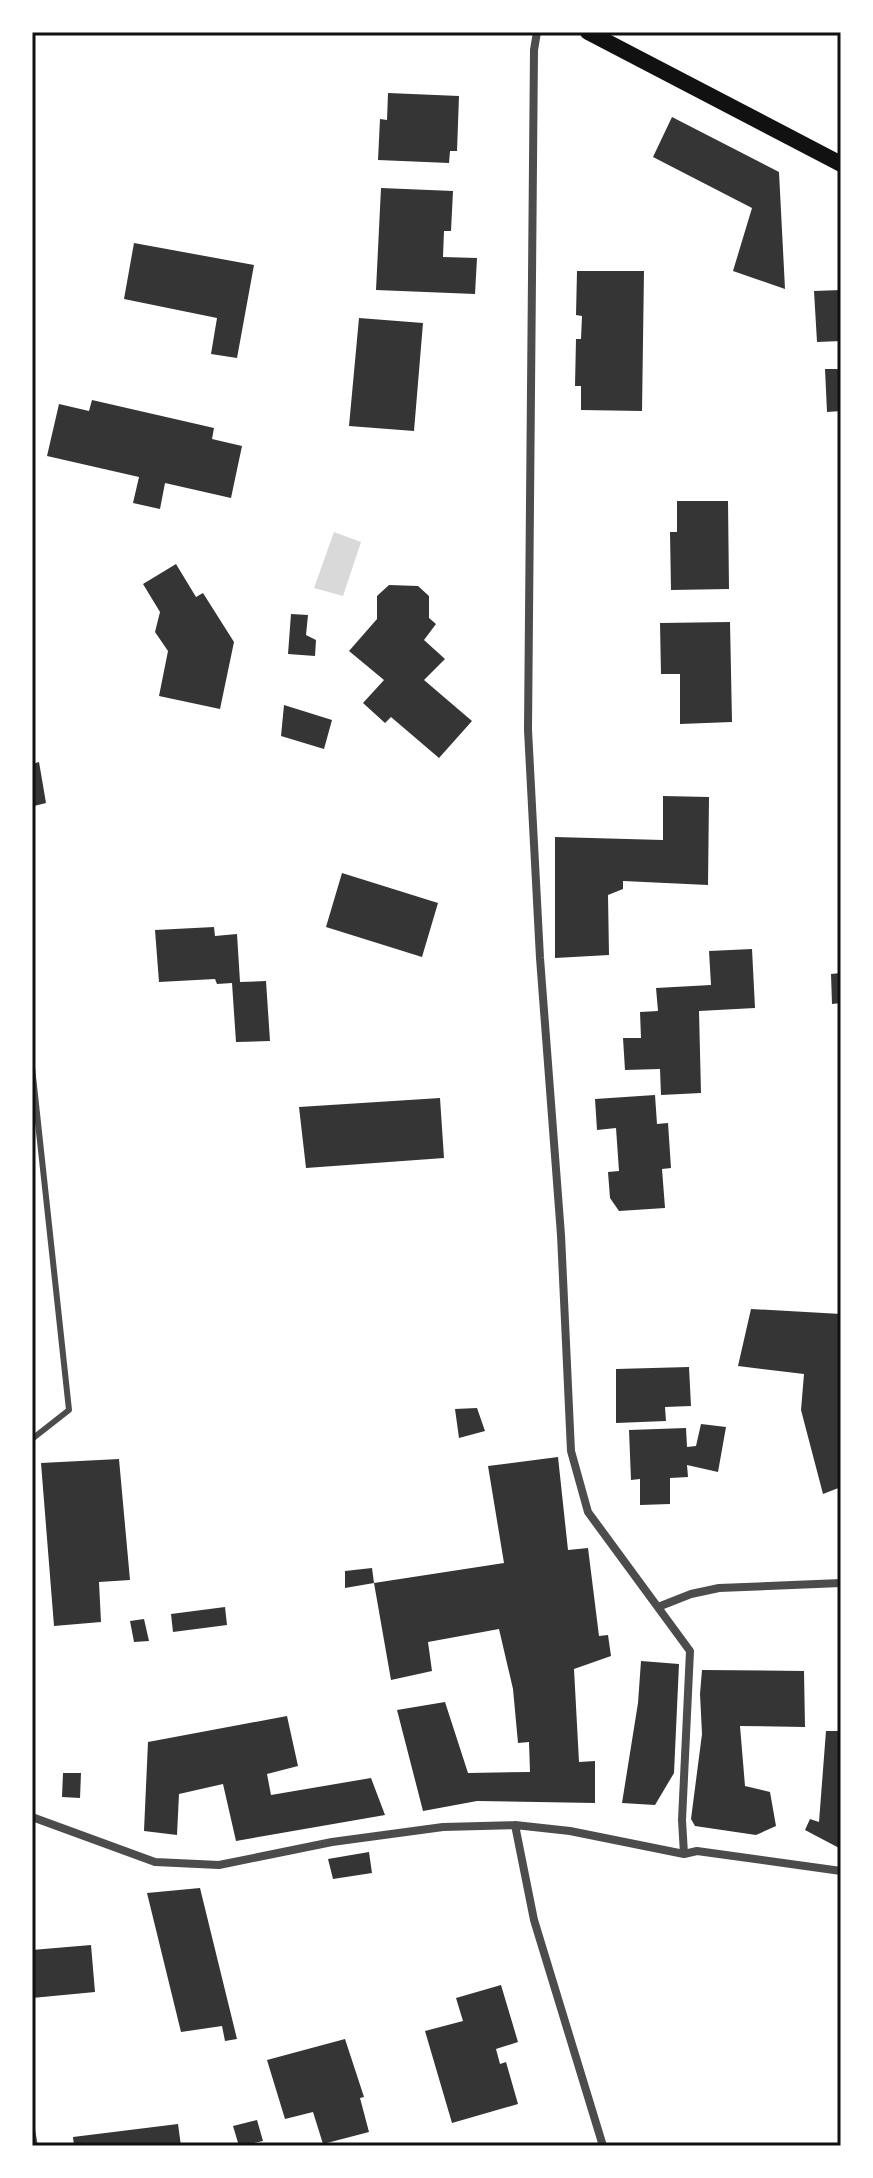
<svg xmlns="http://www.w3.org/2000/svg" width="873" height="2178" viewBox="0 0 873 2178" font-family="'Source Sans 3',sans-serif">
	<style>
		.water { fill: #d9d9d9 }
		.building { fill: #353535 }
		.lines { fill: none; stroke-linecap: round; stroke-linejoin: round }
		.service { stroke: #4c4c4c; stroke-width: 6 }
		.minor { stroke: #4c4c4c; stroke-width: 8 }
		.secondary { stroke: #111; stroke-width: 16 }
		.neatline { fill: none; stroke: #111; stroke-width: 3 }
	</style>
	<rect width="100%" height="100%" fill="#fff"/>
	<!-- water -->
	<path class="water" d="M334,532L361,542L343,596L314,588Z"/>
	<!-- building -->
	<path class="building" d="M388,93L459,96L457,151H450L449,163L378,160L380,119L387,120Z
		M672,117L779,172L785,289L733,271L752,208L653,157Z
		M381,188L453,191L451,231H444L443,257L477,258L475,294L376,290Z
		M134,243L254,265L237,358L211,354L217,318L124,299Z
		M577,271H644L642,411L581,410V386H575L576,339H581L582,316L576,315Z
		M841,290V341L817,342L814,291Z
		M359,318L423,323L414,431L349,426Z
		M825,369H841V411L827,412Z
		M92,400L214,428L212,439L242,446L231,498L165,483L160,509L133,503L139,477L47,456L59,404L89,411Z
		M677,501H728L729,589L671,590L670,532H677Z
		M176,564L196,597L203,593L234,642L220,709L159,696L168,651L155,632L160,612L143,584Z
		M389,585L418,586L429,596V618L436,624L424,640L445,659L424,680L472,721L439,758L391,717L385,723L363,703L384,680L349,651L377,619V596Z
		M291,614L308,615L306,635L316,640L315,656L288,654Z
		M730,622L732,722L680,724V674H661L660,623Z
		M284,705L332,720L324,749L281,736Z
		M39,762L46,803L34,806L32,764Z
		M663,796L709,797L708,885L623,881V889L608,895L609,955L555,958V837L663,840Z
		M342,873L438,903L422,957L326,927Z
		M214,927L215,936L237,934L240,982L266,981L270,1041L236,1042L232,983L217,984L215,979L159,982L155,930Z
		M752,949L755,1008L699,1011L701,1093L661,1095L660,1069L625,1070L623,1038H641L640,1012L658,1011L656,988L711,985L709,951Z
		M841,973V1003L832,1004L831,974Z
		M655,1095L657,1124L668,1123L671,1168L662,1169L665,1208L619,1211L610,1198L608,1172L619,1171L616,1128L597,1130L595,1099Z
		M440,1098L444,1158L306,1168L299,1107Z
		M751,1309L841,1314V1487L823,1494L801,1410L804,1374L738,1366Z
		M689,1367L691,1406L665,1407L666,1421L616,1423V1369Z
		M477,1408L485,1431L459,1438L455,1409Z
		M701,1424L726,1427L718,1472L687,1465L688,1477L670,1478V1504L640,1505V1479L631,1480L629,1430L686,1428L687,1447L696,1446Z
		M558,1457L568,1550L588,1548L599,1636L608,1635L611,1656L574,1669L579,1762L595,1761V1803L477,1801L423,1811L397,1710L445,1702L468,1773L530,1772L529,1742L518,1743L513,1689L499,1629L428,1642L432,1671L391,1680L374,1583L345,1588V1571L372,1568L374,1583L504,1563L488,1466Z
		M119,1459L130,1580L99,1582L101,1622L54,1626L41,1463Z
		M225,1607L227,1625L173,1632L171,1614Z
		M144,1619L149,1641L134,1642L130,1621Z
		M641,1661L679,1664L674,1773L655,1805L622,1803L638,1703Z
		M702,1670L804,1671L805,1727L740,1726L745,1786L770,1792L776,1826L756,1835L695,1826L691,1819L702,1734L700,1694Z
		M287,1716L298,1766L267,1774L271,1795L371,1778L385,1815L236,1841L223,1784L179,1794L177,1835L144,1831L148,1742Z
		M826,1731H841V1849L805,1830L810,1819L819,1822Z
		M63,1773H81L80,1798L62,1797Z
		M369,1852L372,1873L333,1879L328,1859Z
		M200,1888L223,1982L237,2039L225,2041L222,2026L181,2032L147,1893Z
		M91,1945L95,1992L32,1998V1950Z
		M501,1985L518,2042L496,2049L500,2064L506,2062L518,2104L452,2123L425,2031L463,2021L456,1998Z
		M345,2039L364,2097L360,2098L369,2132L323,2144L313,2112L285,2119L267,2060Z
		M257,2120L263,2141L239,2146L233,2126Z
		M178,2124L181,2146H74L73,2137Z"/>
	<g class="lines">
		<!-- service -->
		<path class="service" d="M32,1067L69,1410L32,1439
			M32,2130L35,2146"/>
		<!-- minor -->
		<path class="minor" d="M537,32L534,50L528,730L540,958L561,1235L571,1451L588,1512L690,1651L682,1820L684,1854
			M658,1607L691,1594L719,1588L841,1583
			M32,1817L155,1862L219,1865L332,1842L443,1827L515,1825L570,1831L684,1854L697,1851L841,1871
			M515,1825L534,1920L603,2146"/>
		<!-- secondary -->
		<path class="secondary" d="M588,32L841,164"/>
	</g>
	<!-- border -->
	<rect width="873" height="2178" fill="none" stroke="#ffffff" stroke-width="68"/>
	<rect x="34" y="34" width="805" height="2110" class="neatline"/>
</svg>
